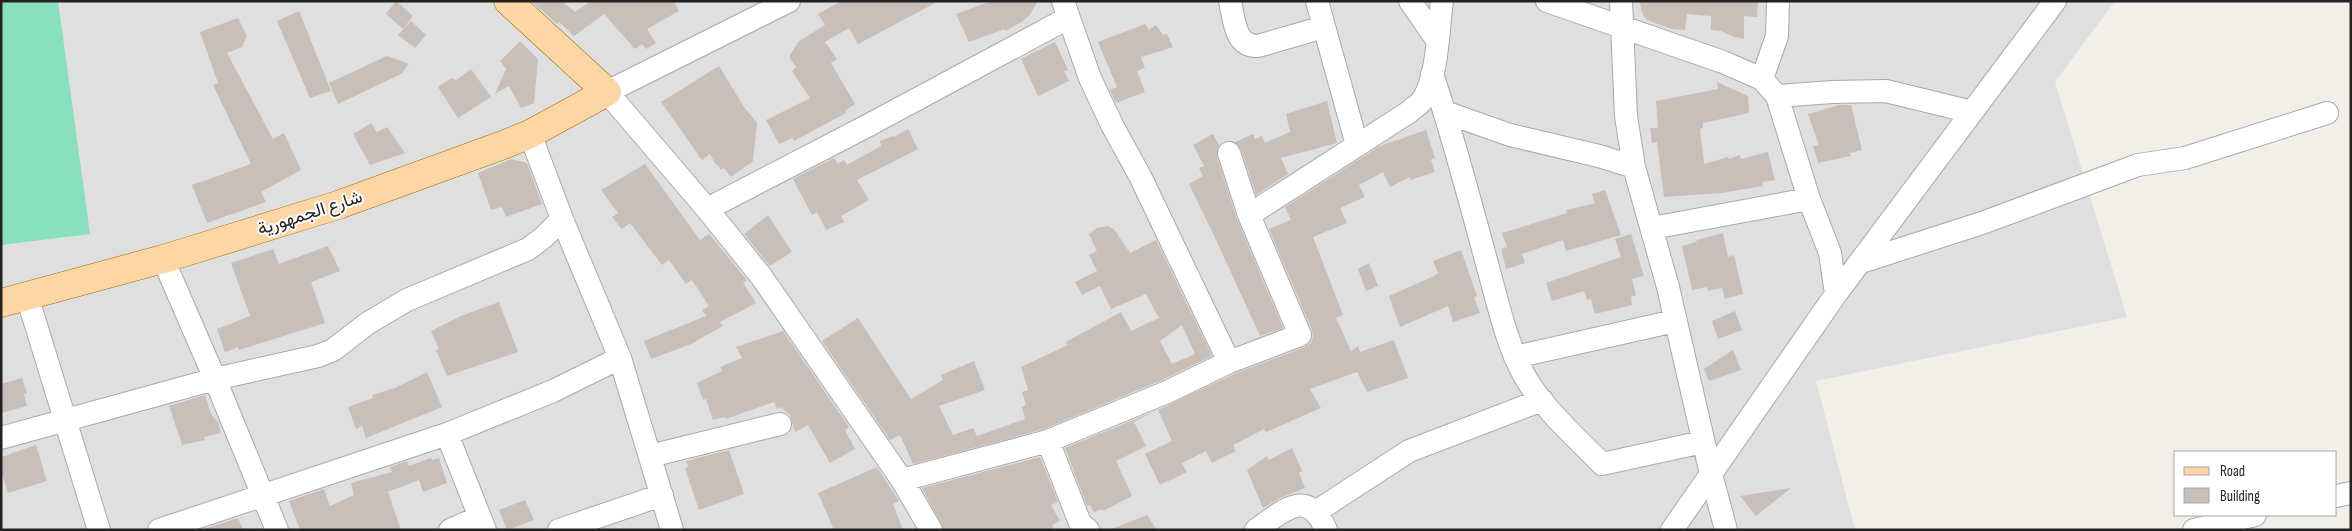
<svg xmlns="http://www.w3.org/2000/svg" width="2352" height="531" viewBox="0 0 2352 531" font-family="'Sofia Sans Condensed',Vazirmatn,sans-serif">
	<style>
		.residential { fill: #e0dfdf }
		.pitch { fill: #88e0be }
		.building { fill: #c7bfb8; fill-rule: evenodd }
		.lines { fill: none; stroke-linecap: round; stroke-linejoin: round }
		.minor-casing { stroke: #a9a9a9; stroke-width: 24 }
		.major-casing { stroke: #a06b00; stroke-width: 29 }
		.minor { stroke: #fff; stroke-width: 22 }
		.major { stroke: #fcd6a4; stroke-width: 28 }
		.labels { text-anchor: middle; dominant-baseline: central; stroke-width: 4; stroke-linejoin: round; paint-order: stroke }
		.street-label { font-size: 18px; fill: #222; stroke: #fff }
	</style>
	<rect width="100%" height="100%" fill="#f2efe9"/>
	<!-- residential -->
	<path class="residential" d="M1,1H2115L2055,82L2127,317L1816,381L1855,530H1Z"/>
	<!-- pitch -->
	<path class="pitch" d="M1,1H58L90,234L1,245Z"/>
	<!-- building -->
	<path class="building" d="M396,1L413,16L403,29L386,14Z
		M531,1H562L575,12L591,1H674L679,11L647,29L656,43L646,49L642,44L635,49L604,14L574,36L559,22L557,24Z
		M841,1H939L858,44L849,28L825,42L837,59L831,63L855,104L845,111L846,113L794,141L792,138L779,144L766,120L810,98L792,71L796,67L789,57L798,42L825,25L818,14Z
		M991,1H1038L1029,16L1020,23L1005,31V29L969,42L956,14Z
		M1639,1H1758L1757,17L1744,16V39L1734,37L1721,31L1711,30V16L1687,14L1685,30L1672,29L1647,20L1643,15Z
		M299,11L331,91L310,98L277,21Z
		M238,18L247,36L242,47L227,53L273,139L284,133L301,170L261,192L266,202L207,223L192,185L251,164L213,85L218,83L200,32Z
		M411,21L426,35L415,48L398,35Z
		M1145,24L1149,30L1156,25L1163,35L1167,34L1173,47L1141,57L1145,68L1137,71L1145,92L1116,103L1110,90L1117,87L1098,42Z
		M520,41L538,59L534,103L521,108L509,86L495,94L506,69L500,61Z
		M1055,42L1068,70L1064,71L1069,81L1038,96L1021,59Z
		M387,56L409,64L401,74L338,104L329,83Z
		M719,66L744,107L757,123L753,161L731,177L724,168L721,170L717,164L716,165L710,154L702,160L661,102Z
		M471,69L491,97L458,118L438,87L451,78L456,80Z
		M1717,82L1748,96L1749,113L1703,123V128L1700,129L1704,164L1728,157L1729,159L1740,155L1741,159L1768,152L1775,180L1763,182V186L1721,193L1664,197L1657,142L1652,143L1650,128H1658L1656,101L1718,89Z
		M1327,101L1337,143L1281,158L1288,174L1256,195L1241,149L1235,142L1253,134L1255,139L1262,136L1265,143L1290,132L1286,114Z
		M1839,105H1851L1862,150L1850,153L1851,156L1818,163L1813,146L1819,145L1808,114Z
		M371,123L377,132L387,127L405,153L370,165L353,134Z
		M908,129L918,149L857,180L869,200L841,216L844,222L826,230L817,212L812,215L793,179L834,158L838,164L844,160L847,165L881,146L880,141L893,136L894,137Z
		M1426,130L1435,158L1431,160L1435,172L1410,180V177L1390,187L1383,172L1359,185L1365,197L1340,208L1347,223L1313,237L1343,315L1336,318L1351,351L1358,346L1360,352L1394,340L1408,378L1367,392L1357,372L1310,389L1321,408L1266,432L1264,429L1233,445L1236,451L1212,463L1206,451L1182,463L1187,472L1160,485L1145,454L1172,441L1158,410L1234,374L1305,347L1311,343L1313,336L1312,330L1269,229L1291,220L1285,207L1380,146Z
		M1213,134L1219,145L1217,157L1237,219L1283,328L1260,336L1218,244L1189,184L1203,176L1199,168L1204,166L1193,145Z
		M511,159L527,163L542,204L506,217L502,207L491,210L478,173Z
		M645,164L700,240L709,234L747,280L743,283L756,303L720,322L723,326L691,344L651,359L644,341L706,316L702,310L709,306L692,280L686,284L669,260L662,265L630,223L622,229L612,217L618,213L601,190Z
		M1605,190L1621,235L1566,251L1563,240L1522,254L1525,263L1506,269L1501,249L1507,247L1502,233L1567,213L1566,210L1595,203L1592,194Z
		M768,215L792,252L770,266L744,234Z
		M1108,226L1114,229L1130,253L1156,240L1212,356L1162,380L1044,429L913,464L900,435L890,440L822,341L858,318L911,399L943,380L941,375L974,361L985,390L939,406L953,435L973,428L977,436L1025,419L1022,407L1026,405L1022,392L1028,390L1021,367L1068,345L1066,342L1121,312L1131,331L1159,318L1146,294L1111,309L1100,286L1082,295L1075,282L1097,271L1089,255L1097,251L1089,234L1097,228ZM1182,325L1195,354L1172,364L1160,341Z
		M1723,233L1728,257L1734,255L1743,294L1725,299L1722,288L1708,291L1707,287L1692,290L1682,246L1697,242L1696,240Z
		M1631,234L1644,276L1632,279L1636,295L1631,297L1632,305L1595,314L1591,299L1587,300L1584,291L1552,301L1546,283L1621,257L1615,239Z
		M328,246L340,271L311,282L325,323L239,350L238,347L225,352L217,329L250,316L231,263L273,249L279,264Z
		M1461,250L1477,296L1474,298L1480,313L1453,322L1448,306L1400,327L1389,296L1434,276L1438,273L1433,261Z
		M1369,263L1378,286L1366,291L1358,269Z
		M499,302L518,352L447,376L436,350L439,349L431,331L461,316Z
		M1735,311L1742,330L1718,339L1712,321Z
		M783,331L847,424L849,428L845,430L855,449L830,463L808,425L795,432L790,415L781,407L777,409L774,402L726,419L725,417L713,420L706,399L703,400L697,383L722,371L720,367L742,358L736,347Z
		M1733,350L1741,370L1709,381L1704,369Z
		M427,372L442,407L366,438L362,426L356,429L348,407L373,398L372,395L395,388Z
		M22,378L27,393L24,394L27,406L1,413V384Z
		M205,395L211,414L218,422L221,433L204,437L205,440L182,445L169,406Z
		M1153,412L1134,422L1146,446L1116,461L1132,496L1103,511L1102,509L1094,512L1090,505L1087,506L1065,448Z
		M36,445L47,481L8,493L1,470V457Z
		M1292,448L1302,471L1299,473L1305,488L1280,498L1263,508L1247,470L1267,456L1269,460Z
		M729,450L744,494L699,510L685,468L688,467L686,461Z
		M1040,457L1058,502L1051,505L1060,521L1052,525L1054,530H944L922,488Z
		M431,458L432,460L439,458L447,483L423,492L419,480L388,492L401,530H300L289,501L324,489L330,506L354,495L351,483L392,472L390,467L407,461L409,466Z
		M877,467L899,501L893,504L903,530H834L818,493Z
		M1791,488L1756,516L1740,496Z
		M525,500L534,520L507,530L499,510Z
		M1147,515L1157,530H1112V529Z
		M238,518L243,530H201Z"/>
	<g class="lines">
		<!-- minor casing -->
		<g class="minor-casing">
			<path id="minor" d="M789,1L607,92L707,209L761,276L902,480L931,530
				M1063,1L1090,78L1112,125L1140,176L1229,362
				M1230,1C1234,20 1235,47 1258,46L1324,27
				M1317,1L1357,145
				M1410,1L1437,40
				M1547,1L1723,62L1762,79L1777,96L1809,199L1830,253L1836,294
				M1621,1L1626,116L1634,167L1668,287L1711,474L1726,530
				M1432,74C1453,135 1469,198 1486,260C1497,299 1505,340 1524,375C1543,409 1576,437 1602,464L1703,442
				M1762,79L1777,36L1778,1
				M1777,96L1832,92L1886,91L1972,112
				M1445,112L1510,135L1599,156L1634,167
				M530,134L562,219L620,358L672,530
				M707,209L867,126L1068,18
				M1249,215L1409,112C1412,109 1418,105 1421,102C1438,80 1438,29 1442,1
				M1652,228L1809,199
				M163,259L215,379L277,530
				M1861,262L1982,223L2138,165L2185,158L2327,113
				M27,296L99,530
				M1515,357L1675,321
				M447,434L485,530
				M1,438L215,379L318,356L333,350L368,323L407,300L528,249L544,237L562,219
				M1048,441L1080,523L1088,530
				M650,456L780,424
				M902,480L1048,441L1167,392L1229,362L1300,335L1249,215L1229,153
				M2336,496L2351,493
				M1317,511L1409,451L1542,400
				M159,530L447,434L553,391L620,358
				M450,530L480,517
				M559,530L662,495
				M1256,530C1283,511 1308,486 1326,530
				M1672,530L1836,294L2055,1
				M2194,530L2255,515"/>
		</g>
		<!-- major casing -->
		<g class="major-casing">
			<path id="major" d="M1,303L163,259L338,205L503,145L530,134L607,92L508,1"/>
		</g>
		<!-- minor -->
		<use href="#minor" class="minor"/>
		<!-- major -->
		<use href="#major" class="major"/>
	</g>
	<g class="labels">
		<!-- street labels -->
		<g class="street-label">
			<text transform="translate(310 213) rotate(-18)">شارع الجمهورية</text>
		</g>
	</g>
	<!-- border -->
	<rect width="2352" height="531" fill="none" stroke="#222222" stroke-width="5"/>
	<!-- legend -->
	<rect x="2174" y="451" width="162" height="65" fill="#ffffff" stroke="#a7a7a7"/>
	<rect x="2184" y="467" width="25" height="8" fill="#fcd6a4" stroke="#a7a7a7"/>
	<text x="2220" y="476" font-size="15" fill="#222222">Road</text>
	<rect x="2184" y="488" width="25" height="15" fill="#c7bfb8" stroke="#a7a7a7"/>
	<text x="2220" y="501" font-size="15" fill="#222222">Building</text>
</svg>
